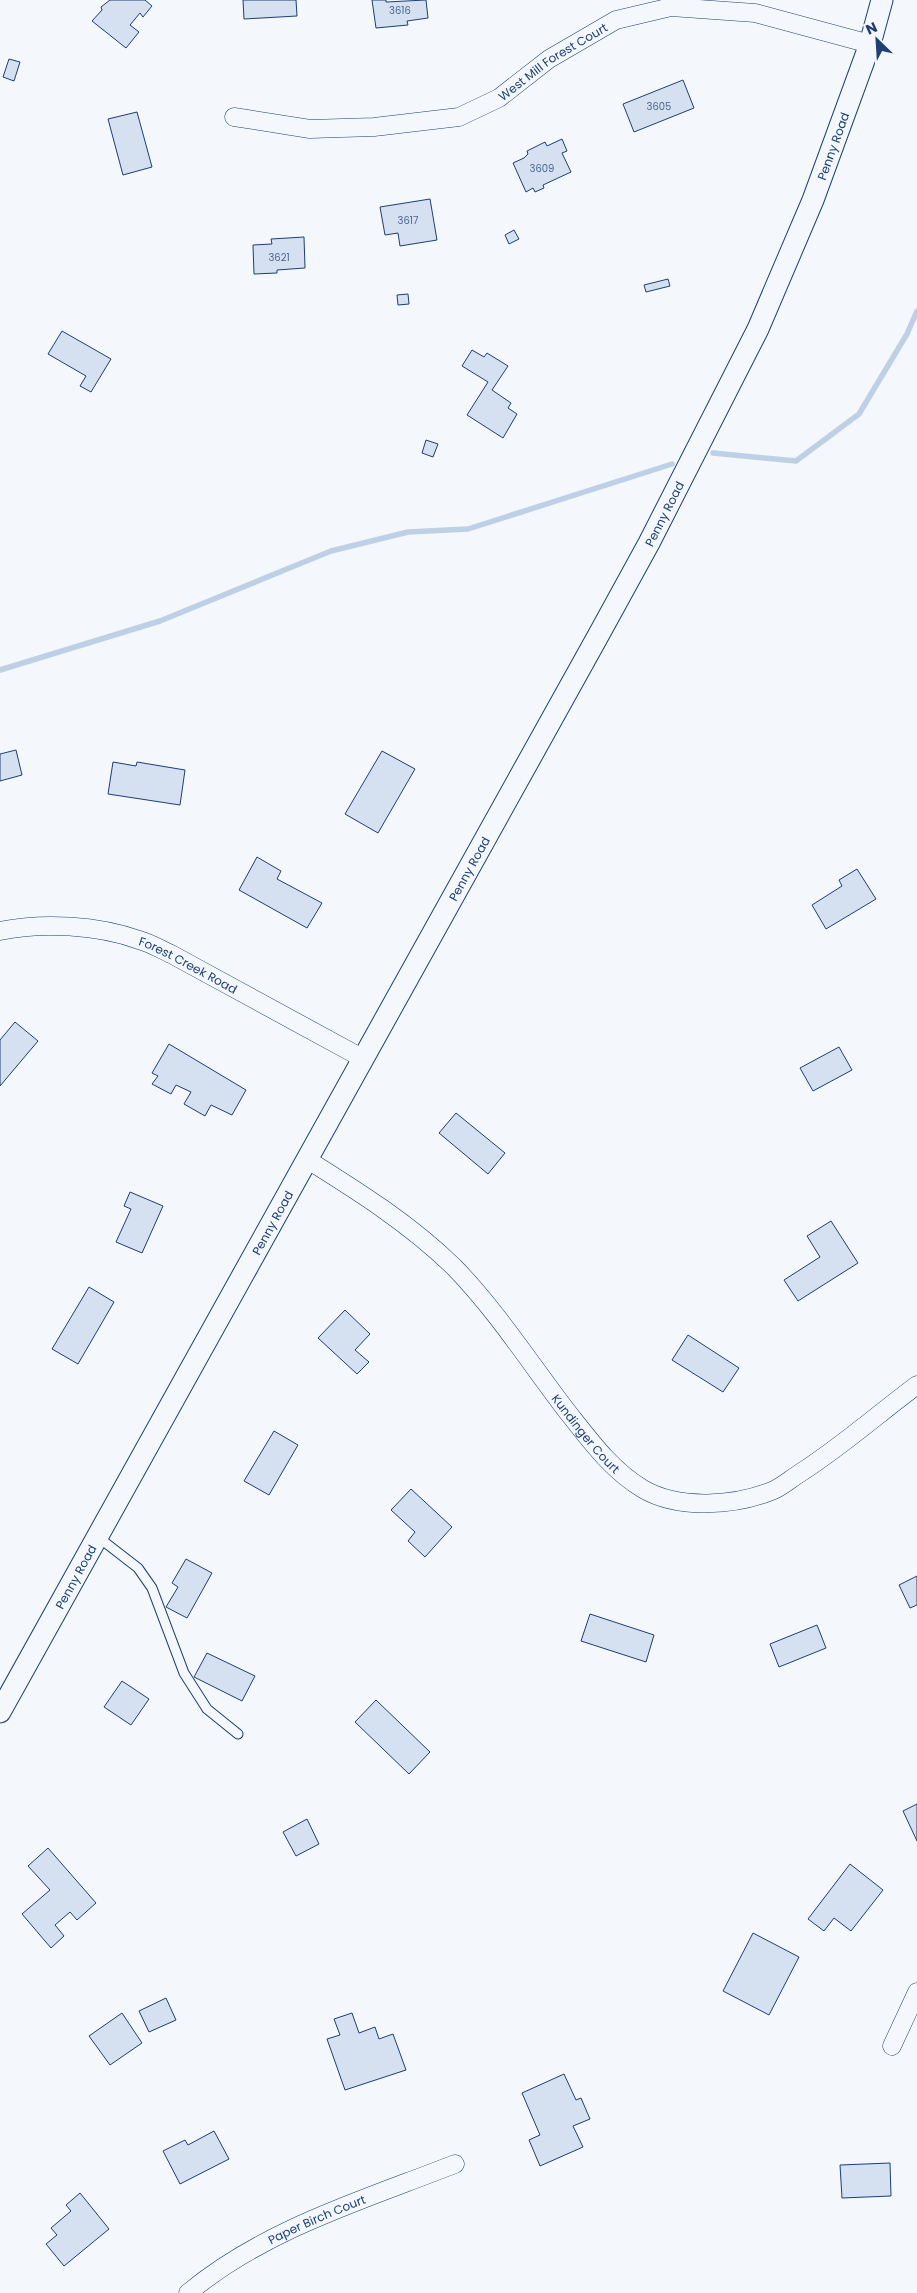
<svg xmlns="http://www.w3.org/2000/svg" width="917" height="2293" viewBox="0 0 917 2293" font-family="Poppins,sans-serif">
	<style>
		.lines { fill: none; stroke-linecap: round; stroke-linejoin: round }
		.stream { stroke: #bed0e5; stroke-width: 5.5 }
		.building { fill: #d5e0f0; stroke: #1d3f73 }
		.service-casing { stroke: #1d3f73; stroke-width: 11 }
		.minor-casing { stroke: #1d3f73; stroke-width: 19 }
		.tertiary-casing { stroke: #1d3f73; stroke-width: 23 }
		.service { stroke: #f4f7fb; stroke-width: 9 }
		.minor { stroke: #f4f7fb; stroke-width: 18 }
		.tertiary { stroke: #f4f7fb; stroke-width: 21 }
		.labels { text-anchor: middle; dominant-baseline: central; stroke-width: 4; stroke-linejoin: round; paint-order: stroke }
		.number-label { font-size: 10px; fill: #4b6792 }
		.street-label { font-size: 12px; fill: #1d3f73; stroke: #f4f7fb }
	</style>
	<rect width="100%" height="100%" fill="#f4f7fb"/>
	<g class="lines">
		<!-- stream -->
		<path class="stream" d="M713,453L796,461L859,414L907,334L917,311
			M0,670L160,621L331,551L408,532L468,529L672,464"/>
	</g>
	<!-- building -->
	<path class="building" d="M110,0H145L152,6L143,17L140,13L130,25L139,32L126,48L92,21L102,10L101,7Z
		M243,0H296L297,16L244,19Z
		M372,0H386V2L426,0L428,18L407,21L408,25L376,28Z
		M9,59L20,62L14,81L3,77Z
		M683,80L694,108L634,132L623,104Z
		M137,112L152,167L123,175L108,119Z
		M562,139L567,151L562,153L571,172L543,185L544,188L535,192L533,188L526,192L513,163L524,158L528,154L527,151L545,142L547,146Z
		M430,199L437,240L400,246L398,233L385,235L380,207Z
		M514,230L519,239L509,244L505,235Z
		M304,237L305,268L277,270V273L254,274L253,245L272,244L271,239Z
		M668,279L670,286L646,292L644,285Z
		M408,294L409,304L398,305L397,295Z
		M62,331L111,359L91,392L80,386L86,376L48,354Z
		M472,350L484,357L487,353L508,366L492,390L511,403L508,408L517,414L503,438L467,415L488,382L462,366Z
		M426,440L438,444L433,457L422,453Z
		M16,750L22,775L0,781V754Z
		M382,751L415,769L378,833L345,814Z
		M113,762L136,766L137,762L185,770L180,805L108,794Z
		M257,857L281,871L277,879L322,903L307,928L239,890Z
		M857,869L876,899L826,929L812,905L842,886L839,880Z
		M15,1022L38,1041L0,1086V1040Z
		M169,1044L246,1090L232,1115L211,1105L205,1116L184,1104L191,1092L176,1085L171,1094L152,1084L158,1076L152,1073Z
		M839,1047L852,1070L813,1091L800,1068Z
		M456,1113L505,1153L488,1174L439,1133Z
		M130,1192L163,1206L142,1253L116,1242L131,1209L124,1206Z
		M831,1221L858,1263L798,1301L784,1280L820,1257L807,1236Z
		M89,1287L114,1302L78,1364L52,1349Z
		M345,1310L370,1334L355,1350L369,1362L357,1374L318,1338Z
		M688,1335L739,1368L723,1392L672,1360Z
		M274,1431L298,1445L269,1495L244,1481Z
		M411,1489L452,1527L425,1557L408,1541L415,1532L391,1510Z
		M186,1559L212,1573L187,1618L166,1607L178,1587L172,1583Z
		M917,1576V1605L910,1608L899,1585Z
		M590,1614L654,1635L646,1662L581,1641Z
		M817,1625L826,1648L779,1667L770,1644Z
		M207,1653L255,1676L242,1701L194,1677Z
		M122,1681L149,1699L131,1725L104,1707Z
		M376,1700L430,1752L409,1774L355,1722Z
		M917,1804V1841L903,1811Z
		M307,1819L319,1844L296,1856L283,1832Z
		M48,1848L96,1903L77,1920L70,1912L55,1925L64,1936L51,1948L22,1914L50,1890L28,1866Z
		M850,1864L883,1890L851,1931L834,1918L824,1931L808,1919Z
		M753,1933L799,1957L769,2015L723,1991Z
		M166,1998L176,2020L149,2032L139,2011Z
		M122,2013L142,2043L110,2065L89,2036Z
		M352,2013L359,2033L375,2027L379,2039L393,2034L406,2070L345,2090L327,2039L340,2035L334,2019Z
		M564,2074L576,2100L581,2098L590,2119L573,2126L583,2147L540,2166L529,2140L540,2135L522,2093Z
		M214,2131L229,2159L180,2184L163,2151L185,2140L188,2145Z
		M890,2163L891,2196L842,2198L840,2165Z
		M80,2193L109,2229L64,2266L46,2244L57,2235L51,2228L71,2211L66,2205Z"/>
	<g class="lines">
		<!-- service casing -->
		<g class="service-casing">
			<path id="service" d="M98,1537L138,1568L152,1588L184,1673L207,1709L238,1734"/>
		</g>
		<!-- minor casing -->
		<g class="minor-casing">
			<g id="minor">
				<path id="s1" d="M234,117L310,129L374,127L459,117L499,98L549,59L616,20L671,7L755,13L870,44"/>
				<path id="s2" d="M0,931C42,922 98,925 139,940C150,943 160,949 171,954L362,1058"/>
				<path id="s3" d="M308,1160C359,1192 410,1224 454,1267C496,1310 530,1363 566,1410C589,1439 611,1470 643,1489C679,1510 736,1506 774,1490C783,1486 792,1478 800,1473C841,1447 878,1414 917,1385"/>
				<path d="M892,2046L917,1992"/>
				<path id="s4" d="M188,2293C265,2229 363,2200 455,2164"/>
			</g>
		</g>
		<!-- tertiary casing -->
		<g class="tertiary-casing">
			<g id="tertiary">
				<path id="s5" d="M0,1712L598,636L649,543L758,329L813,200L870,44L882,0"/>
			</g>
		</g>
		<!-- service -->
		<use href="#service" class="service"/>
		<!-- minor -->
		<use href="#minor" class="minor"/>
		<!-- tertiary -->
		<use href="#tertiary" class="tertiary"/>
	</g>
	<g class="labels">
		<!-- number labels -->
		<g class="number-label">
			<text x="400" y="10">3616</text>
			<text x="659" y="106">3605</text>
			<text x="542" y="168">3609</text>
			<text x="408" y="220">3617</text>
			<text x="279" y="257">3621</text>
		</g>
		<!-- street labels -->
		<g class="street-label">
			<text stroke="none"><textPath href="#s1" startOffset="336">West Mill Forest Court</textPath></text>
			<text stroke="none"><textPath href="#s5" startOffset="1775">Penny Road</textPath></text>
			<text stroke="none"><textPath href="#s5" startOffset="1370">Penny Road</textPath></text>
			<text stroke="none"><textPath href="#s5" startOffset="965">Penny Road</textPath></text>
			<text stroke="none"><textPath href="#s2" startOffset="196">Forest Creek Road</textPath></text>
			<text stroke="none"><textPath href="#s5" startOffset="560">Penny Road</textPath></text>
			<text stroke="none"><textPath href="#s3" startOffset="394">Kundinger Court</textPath></text>
			<text stroke="none"><textPath href="#s5" startOffset="155">Penny Road</textPath></text>
			<text stroke="none"><textPath href="#s4" startOffset="149">Paper Birch Court</textPath></text>
		</g>
	</g>
	<!-- north arrow -->
	<g transform="translate(877 40) rotate(335)" stroke="#f4f7fb" stroke-width="4" paint-order="stroke">
	<path d="M0-4L9 19L0 12L-9 19Z" fill="#1d3f73"/>
	<text y="-8" font-size="14" font-weight="bold" text-anchor="middle" fill="#1d3f73">N</text>
	</g>
</svg>
